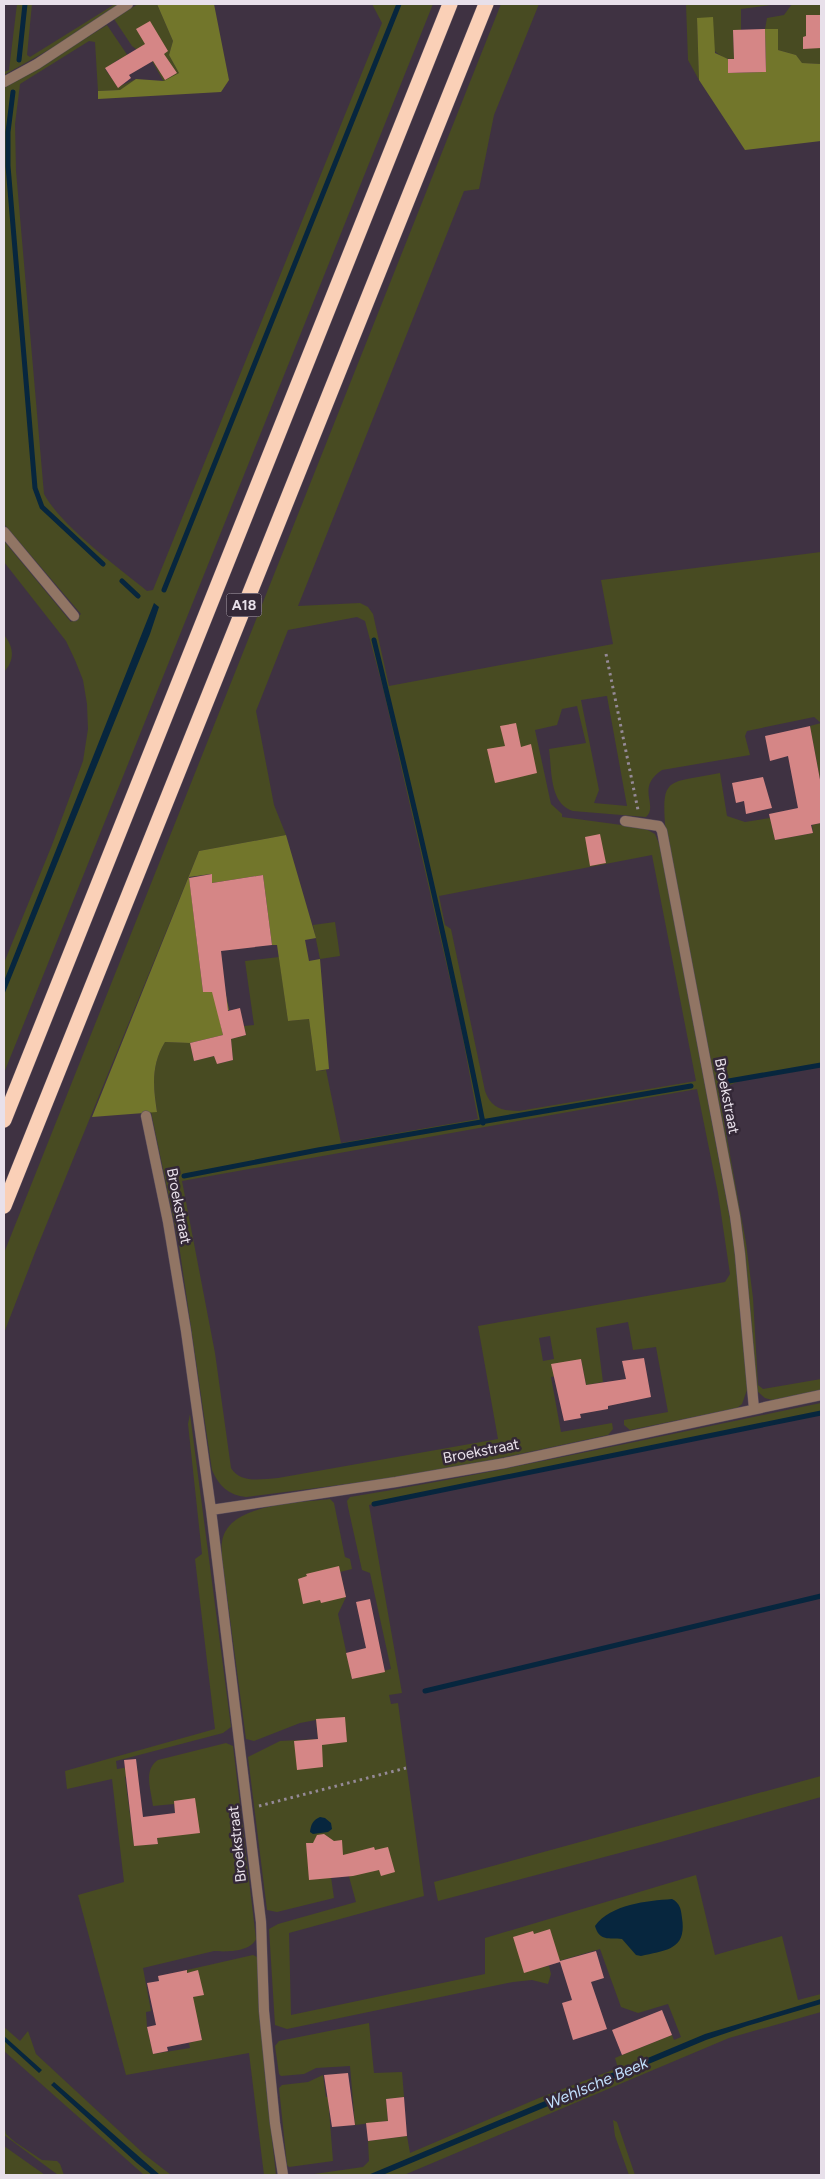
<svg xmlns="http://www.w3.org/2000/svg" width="825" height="2179" viewBox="0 0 825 2179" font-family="Figtree,sans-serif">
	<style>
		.green { fill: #484b22; fill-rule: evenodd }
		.forest { fill: #72762b }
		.water { fill: #07263e }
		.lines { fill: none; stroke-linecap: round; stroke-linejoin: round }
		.stream { stroke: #07263e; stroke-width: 5 }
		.building { fill: #d58686 }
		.minor-casing { stroke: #5a4e5d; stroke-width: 11 }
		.motorway-casing { stroke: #5a4e5d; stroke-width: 16 }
		.path { stroke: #958a97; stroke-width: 3; stroke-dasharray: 2.5 4; stroke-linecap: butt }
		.minor { stroke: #917564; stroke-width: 10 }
		.motorway { stroke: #fad0b7; stroke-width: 15 }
		.labels { text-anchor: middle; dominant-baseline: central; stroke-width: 5; stroke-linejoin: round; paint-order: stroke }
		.shield { fill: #342837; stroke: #b2a9b4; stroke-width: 1 }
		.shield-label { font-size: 14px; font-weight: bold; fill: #e8e0ea }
		.street-label { font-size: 15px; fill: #e8e0ea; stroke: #342837 }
		.water-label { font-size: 16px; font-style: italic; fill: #c0defb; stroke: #342837 }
	</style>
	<rect width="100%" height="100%" fill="#3f3242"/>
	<!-- green -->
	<path class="green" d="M17,4H32L27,55L30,57L115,4H121L61,43L4,75V72L9,70Z
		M138,4H157L173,41L169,55L179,73L164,82L152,61L132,46L114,19Z
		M372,4H433L4,1073V963L52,845L83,761L88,729L87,704L83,680L75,660L66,641L4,562V541L71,622L81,614L4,524V88L107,25L128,56L123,65L119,59L105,69L118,87L136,79L120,90L98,91L95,42L89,41L20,84L15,124L16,171L44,494C63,528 117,566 147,591L153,590L382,23Z
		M501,4H539L494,115L479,189L464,191L298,606L360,603L368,607L373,614L389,686L613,644L601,580L821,552V785L810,726L821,723L814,717L747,731L745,736L750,755L662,770C635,788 659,805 646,817L573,811C549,804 552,769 549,749L586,743L577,706L562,709L557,725L535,730L551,804L562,814V817L644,828L655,834L660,846L733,1235L748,1387L742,1404L737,1408L630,1430L624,1425V1420L668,1412L656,1347L633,1350L628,1322L596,1328L603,1382L586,1385L581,1359L568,1374L551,1377L561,1432L612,1423L613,1429L608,1435L454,1468L386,1479L246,1497C228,1495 219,1486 212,1470L179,1245L151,1112L157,1111C153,1086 151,1065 165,1042L190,1043L194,1061L214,1056L218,1064L233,1060L231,1039L246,1035L244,1026L254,1025L245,961L279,957L288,1021L309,1019L316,1071L326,1070L341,1143L478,1119L460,1023L383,688L365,621L357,617L288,630L256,711L274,805L286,835L199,851L36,1250L4,1333V1253ZM606,696H607L627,806L594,803L599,790L581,700ZM652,855L696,1081L519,1111C502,1111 491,1108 485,1091L451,929L445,925L439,896ZM697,1089L718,1193L730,1274L725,1282L478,1326L498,1439L278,1478C261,1479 241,1484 231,1468L215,1353L182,1181ZM550,1336L554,1359L543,1361L539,1338Z
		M686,4H778L741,9V30H733L734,59C712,60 705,34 697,18L699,80L688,60Z
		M792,4H821V64L802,63L796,55L778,50L765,29L767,18L784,15Z
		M4,635C14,647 15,660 4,672Z
		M720,773L727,816L745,822L770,818L775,840L813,833L812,825L821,823V1067L740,1081L722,1088L719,1094L746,1243L753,1298L758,1385L763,1389L821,1379V1390L772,1400L765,1398L757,1391L748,1296L666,837C661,775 664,784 720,773Z
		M335,922L340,956L320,959L313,925Z
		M821,1403V1413L369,1505L402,1693L389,1695L391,1704L398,1703L424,1896L289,1933L291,2015L485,1974V1938L696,1875L715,1955L782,1936L798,2000L821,1994V2012L729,2038L404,2175H307L363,2167L369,2161L368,2141L407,2136L410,2153L539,2098L618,2068L615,2058L622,2055L672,2035L674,2040L681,2037L668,2004L638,2013L621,2007L600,1949L559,1961L556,1949L540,1954L544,1967L549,1966L551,1974L548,1984L532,1980L513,1982L287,2029L275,2025L269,1929L278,1924L356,1902L343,1855L328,1856L334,1898L277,1912L267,1910L248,1757L280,1741L318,1739L316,1720L300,1723L254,1741L246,1739L222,1558C222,1553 221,1547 222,1542C227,1503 300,1503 330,1499L334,1503L345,1557L350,1559L352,1569L340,1572L346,1597L338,1614L352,1679L391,1669L370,1573L362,1570L348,1507L347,1501L350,1497C508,1471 664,1435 821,1403Z
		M190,1414L231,1727L223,1733L116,1761L117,1769L130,1767L138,1771V1775L125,1777L134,1845L158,1844L156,1831L176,1819L174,1804L153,1806C151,1789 143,1770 158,1760L226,1743L233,1746L256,1939C250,1952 226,1952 214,1951L143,1968L151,2011L146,2012L147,2027L153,2054L190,2048L189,2043L202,2039L198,2020L169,2026L193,1997L203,1994L198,1971L187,1973V1970L253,1955L257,1957L265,2077L276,2175H264L249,2053L126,2075L78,1895L124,1882L112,1779L67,1789L65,1771L215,1729L195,1559L202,1554L188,1424Z
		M821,1776V1797L661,1842L438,1901L434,1882Z
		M369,2023L374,2073L402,2072L404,2097L386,2099L388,2121L355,2125L350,2066L316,2068L304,2074L281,2076L279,2074L275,2046L279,2041Z
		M4,2027L20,2041L28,2031L36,2054L144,2154L171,2175H144L4,2051Z
		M323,2075L326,2097H328L333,2161L289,2167L287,2165L279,2088L282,2085L308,2082Z
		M613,2120L617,2122L635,2175H629L615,2136Z
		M4,2124L6,2134L15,2142L42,2160L57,2161L60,2164L64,2175H58L4,2135Z
		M4,2146L45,2175H4Z"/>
	<!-- forest -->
	<path class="forest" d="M157,4H214L229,80L221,92L98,99V91L120,90L136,79L164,81L179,73L169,55L173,41Z
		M713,17L715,53L728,59L729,73L766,72L765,29H778V50L796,55L802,63L821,64V141L745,150L699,80L697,18Z
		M286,835L316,938L305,940L309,961L320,959L329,1069L316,1071L309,1019L288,1021L277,945H272L263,875L212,883L211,874L189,877L203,992L225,991L229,1010L218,1013L223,1035L190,1043L165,1042C151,1065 153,1086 157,1112L92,1117L199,851Z"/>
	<!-- water -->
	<path class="water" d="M154,603L159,607L150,634L4,995V981Z
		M320,1817L325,1818L331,1823L332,1829L328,1832L313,1834L310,1832C311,1824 313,1820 320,1817Z
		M672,1899C680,1903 681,1909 682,1918C687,1950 666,1950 641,1956L636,1955L622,1939C609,1938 599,1941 595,1926C611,1904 647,1901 672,1899Z
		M821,1999V2004L747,2026L706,2040L385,2174L368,2175L705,2034Z
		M4,2036L42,2070L39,2073L4,2041Z
		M54,2082L160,2175H152L137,2163L51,2085Z"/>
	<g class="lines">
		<!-- stream -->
		<path class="stream" d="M19,60L25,4
			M13,92L8,132V166L35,488L42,507L103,564
			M122,581L138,596
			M164,590L399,4
			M374,640C413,800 451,961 483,1123
			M723,1082L821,1065
			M184,1176L318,1150L691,1086
			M374,1504L821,1413
			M425,1691L821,1596"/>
	</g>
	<!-- building -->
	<path class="building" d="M806,15H821V48L803,49V37L806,36Z
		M150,21L168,51L164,54L177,73L165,80L153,61L129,75L131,78L118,88L105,68L145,44L136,29Z
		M765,29L766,72L728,73V59H734L733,30Z
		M516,723L521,747L531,744L537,773L495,783L487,749L505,746L500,726Z
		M810,726L821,785V823L811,825L813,833L775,840L769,814L798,808L788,756L770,761L765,736Z
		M763,777L772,808L746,814L744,801L736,803L732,783Z
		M600,834L606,863L590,866L585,837Z
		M212,874V883L263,875L272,945L221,951L228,1011L240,1008L246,1035L231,1039L233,1060L217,1064L214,1056L194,1061L190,1043L223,1035L212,992H203L189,878Z
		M644,1358L651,1397L608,1406V1409L580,1414L581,1418L564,1421L551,1364L581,1359L586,1385L626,1379L622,1361Z
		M339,1566L346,1597L321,1603L320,1600L303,1604L298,1579L307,1576L306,1574Z
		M370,1599L385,1672L352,1679L346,1653L366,1648L356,1602Z
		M345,1717L347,1742L322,1745L323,1767L297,1770L294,1741L318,1739L316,1719Z
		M136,1759L143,1817L175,1813L174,1801L195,1798L200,1833L157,1838L158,1844L134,1846L124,1760Z
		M324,1834L334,1841L342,1840L343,1855L374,1847L375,1850L388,1847L395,1872L381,1876L379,1870L353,1876L309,1880L306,1843H313L317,1835Z
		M550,1929L560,1961L596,1951L604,1978L591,1982L607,2029L573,2040L562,2003L572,2000L560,1962L524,1973L513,1937L533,1931L534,1934Z
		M187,1970V1973L198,1970L204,1995L193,1997L202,2040L167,2047L168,2051L153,2054L147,2027L156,2025L147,1983L159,1981L158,1976Z
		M662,2010L672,2035L622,2055L612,2030Z
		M348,2073L355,2125L332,2127L324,2075Z
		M404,2097L407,2136L368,2141L366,2123L388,2121L386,2099Z"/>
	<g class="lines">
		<!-- minor casing -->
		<g class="minor-casing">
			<path id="minor" d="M4,82L37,64L128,4
				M4,532L74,616
				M625,821L659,826L662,831L735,1216L740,1254L754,1409
				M146,1116L168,1222L186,1331L211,1510
				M283,2175L275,2123L264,2011L261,1922L211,1510L396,1482L505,1463L821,1395"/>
		</g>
		<!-- motorway casing -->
		<g class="motorway-casing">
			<path id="motorway" d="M4,1120L450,4
				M4,1206L486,4"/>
		</g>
		<!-- path -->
		<path class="path" d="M606,654L638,810
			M259,1806L406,1768"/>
		<!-- minor -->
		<use href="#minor" class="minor"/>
		<!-- motorway -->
		<use href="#motorway" class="motorway"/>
	</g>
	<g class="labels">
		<!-- shield labels -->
		<rect class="shield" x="226.5" y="593.5" width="35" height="23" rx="4"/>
		<g class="shield-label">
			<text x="244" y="605">A18</text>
		</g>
		<!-- street labels -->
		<g class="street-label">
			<text transform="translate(727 1096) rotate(79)">Broekstraat</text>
			<text transform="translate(179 1206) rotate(79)">Broekstraat</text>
			<text transform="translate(481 1451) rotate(-11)">Broekstraat</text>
			<text transform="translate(237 1844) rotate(-96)">Broekstraat</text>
		</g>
		<!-- water labels -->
		<g class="water-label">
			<text transform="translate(597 2083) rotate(-23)">Wehlsche Beek</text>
		</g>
	</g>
	<!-- border -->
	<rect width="825" height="2179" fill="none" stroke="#e8e0ea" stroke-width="10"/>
</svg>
